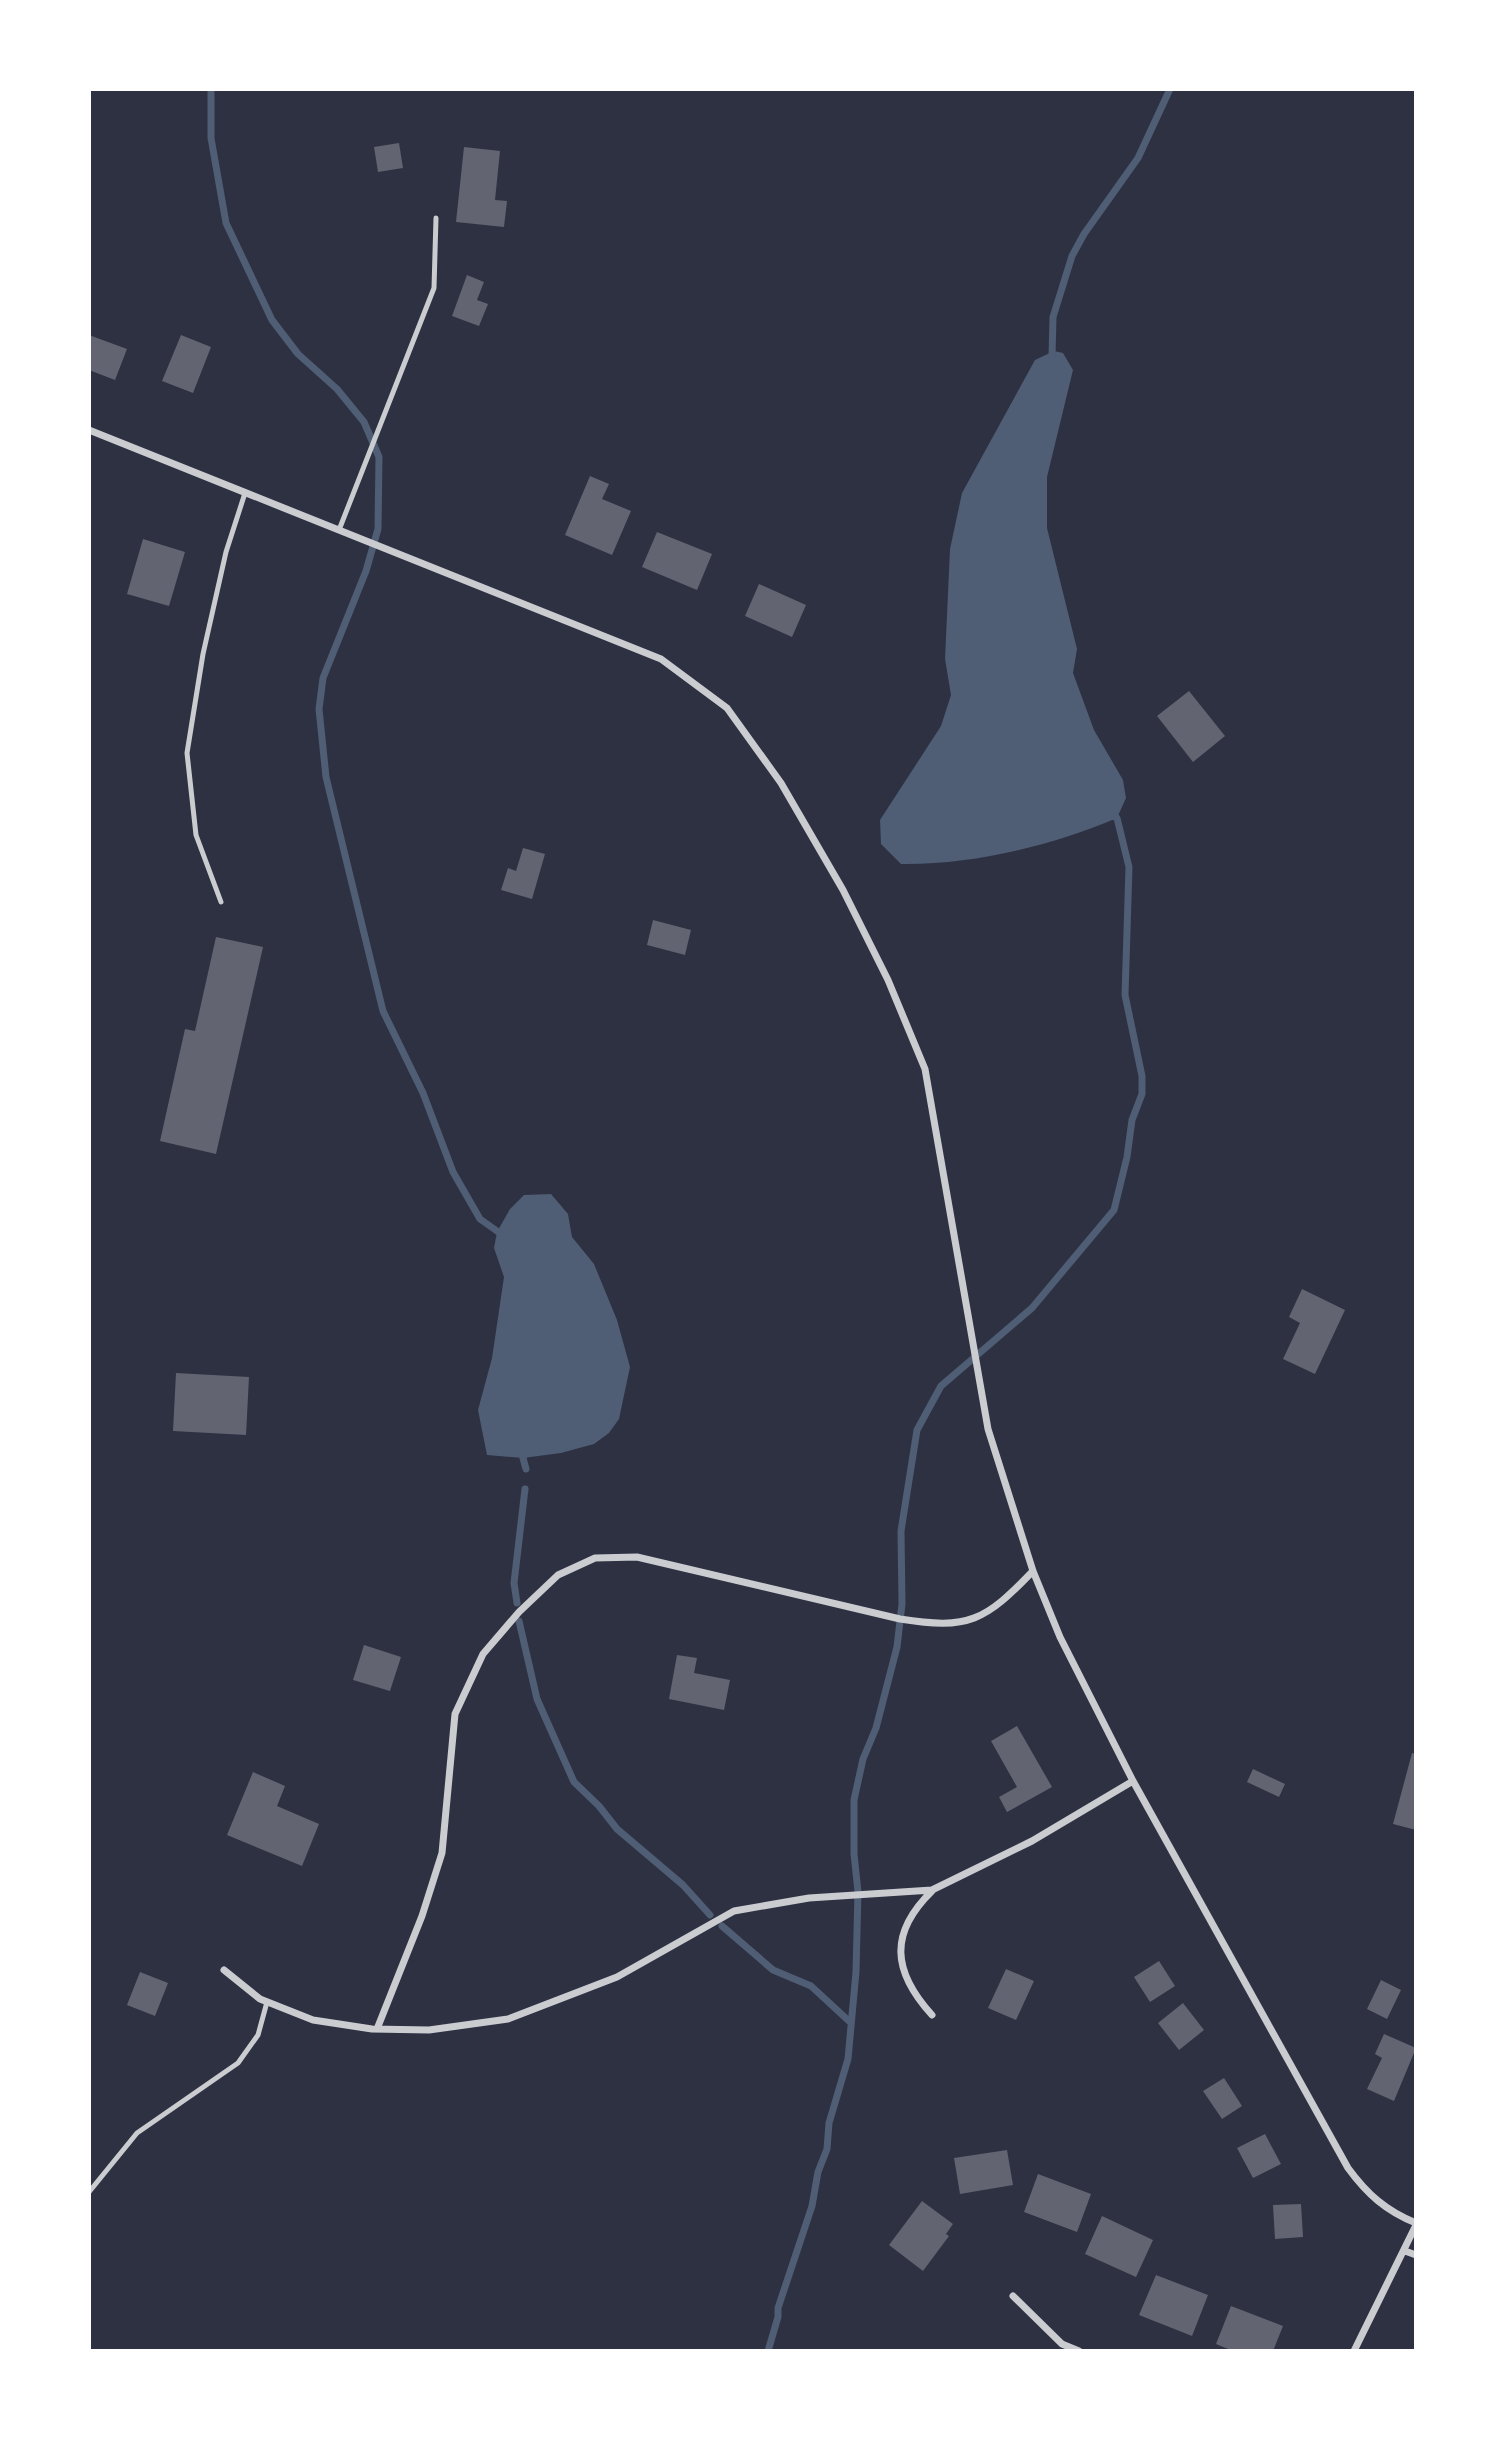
<svg xmlns="http://www.w3.org/2000/svg" width="1505" height="2440" viewBox="0 0 1505 2440" font-family="'Fira Sans Condensed',sans-serif">
	<style>
		.water { fill: #4f5d75 }
		.lines { fill: none; stroke-linecap: round; stroke-linejoin: round }
		.stream { stroke: #4f5d75; stroke-width: 7 }
		.building { fill: #626471 }
		.service { stroke: #caccd0; stroke-width: 5 }
		.minor { stroke: #caccd0; stroke-width: 7 }
	</style>
	<rect width="100%" height="100%" fill="#2d3142"/>
	<!-- water -->
	<path class="water" d="M1054,351L1063,353L1073,370L1047,477V528L1077,649L1073,673L1094,730L1123,780L1126,798L1117,818C1050,846 974,865 901,864L881,844L880,820L941,726L951,695L945,659L950,549L962,493L1035,360Z
		M551,1194L568,1214L572,1237L594,1264L617,1320L630,1367L619,1419L609,1433L594,1444L561,1453L523,1458L487,1455L478,1410L492,1358L504,1277L494,1248L497,1232L510,1209L524,1195Z"/>
	<g class="lines">
		<!-- stream -->
		<path class="stream" d="M211,89V138L226,223L272,320L298,354L337,389L364,422L379,457L378,529L366,571L323,678L319,709L326,777L383,1011L423,1093L453,1172L480,1219L504,1236
			M1052,357L1053,317L1072,256L1084,234L1138,158L1170,89
			M526,1469L523,1458L526,1451
			M517,1603L514,1583L525,1489
			M519,1621L537,1699L574,1782L599,1806L617,1829L683,1885L710,1915
			M722,1926L773,1970L811,1986L850,2022
			M768,2351L778,2317V2308L812,2206L818,2172L827,2149L829,2123L848,2059L856,1972L858,1892L854,1854V1800L863,1759L876,1728L897,1647L902,1604L901,1531L917,1430L941,1386L1032,1308L1114,1210L1127,1157L1132,1120L1142,1094V1076L1125,995L1129,867L1117,818L1109,814"/>
	</g>
	<!-- building -->
	<path class="building" d="M399,143L403,168L378,172L374,147Z
		M464,147L500,151L495,200L507,201L504,227L456,222Z
		M467,275L484,282L477,300L488,304L479,326L452,316Z
		M89,335L127,349L115,380L89,370Z
		M181,335L211,347L193,393L162,381Z
		M590,476L609,484L602,499L631,511L612,555L565,535Z
		M657,532L712,554L697,590L642,567Z
		M143,539L185,552L169,606L127,594Z
		M759,584L806,605L792,637L745,616Z
		M1189,691L1225,736L1193,762L1157,716Z
		M523,848L545,854L532,899L501,890L508,868L516,871Z
		M653,920L691,930L685,955L647,945Z
		M216,937L263,947L216,1154L160,1141L185,1029L195,1031Z
		M1302,1289L1345,1310L1315,1374L1283,1359L1300,1323L1289,1317Z
		M176,1373L249,1377L246,1435L173,1431Z
		M364,1645L401,1657L390,1691L353,1680Z
		M677,1655L697,1658L694,1673L730,1680L724,1710L669,1699Z
		M1017,1726L1052,1787L1007,1812L999,1797L1017,1787L991,1741Z
		M1412,1753L1416,1754V1830L1393,1824Z
		M1253,1769L1285,1784L1279,1797L1247,1782Z
		M253,1772L285,1786L277,1806L319,1824L302,1866L227,1835Z
		M1159,1961L1175,1986L1150,2002L1134,1977Z
		M1006,1969L1034,1981L1016,2020L988,2008Z
		M140,1972L168,1983L155,2016L127,2005Z
		M1381,1980L1401,1990L1387,2019L1367,2009Z
		M1183,2003L1204,2030L1179,2050L1158,2023Z
		M1384,2034L1416,2048L1394,2101L1367,2089L1382,2058L1375,2054Z
		M1224,2078L1242,2106L1222,2119L1203,2091Z
		M1265,2134L1281,2164L1253,2178L1237,2148Z
		M1007,2150L1013,2185L960,2194L954,2158Z
		M1038,2174L1091,2194L1077,2232L1024,2212Z
		M922,2201L953,2224L946,2234L949,2236L923,2271L889,2245Z
		M1301,2204L1303,2237L1275,2239L1273,2205Z
		M1102,2216L1153,2240L1136,2277L1085,2254Z
		M1156,2275L1208,2295L1192,2336L1139,2315Z
		M1231,2306L1283,2326L1273,2351H1233L1216,2344Z"/>
	<g class="lines">
		<!-- service -->
		<path class="service" d="M339,530L434,288L436,218
			M221,902L196,835L187,753L203,654L226,552L245,493
			M89,2192L137,2133L238,2063L258,2035L267,2002"/>
		<!-- minor -->
		<path class="minor" d="M89,430L661,659L727,708L781,783L843,890L888,980L925,1069L988,1429L1033,1571L1060,1637L1133,1781L1348,2168C1367,2194 1386,2211 1416,2223
			M224,1970L260,1999L313,2020L372,2029L429,2030L508,2019L617,1977L734,1911L809,1898L932,1890L1032,1841L1133,1781
			M932,2015C892,1971 889,1933 932,1891
			M377,2029L422,1916L442,1853L455,1714L483,1654L519,1612L558,1575L595,1558L637,1557L900,1619C969,1630 985,1621 1033,1571
			M1405,2251L1416,2255
			M1013,2296L1062,2344L1079,2351
			M1354,2351L1416,2225"/>
	</g>
	<!-- border -->
	<rect width="1505" height="2440" fill="none" stroke="#ffffff" stroke-width="182"/>
</svg>
